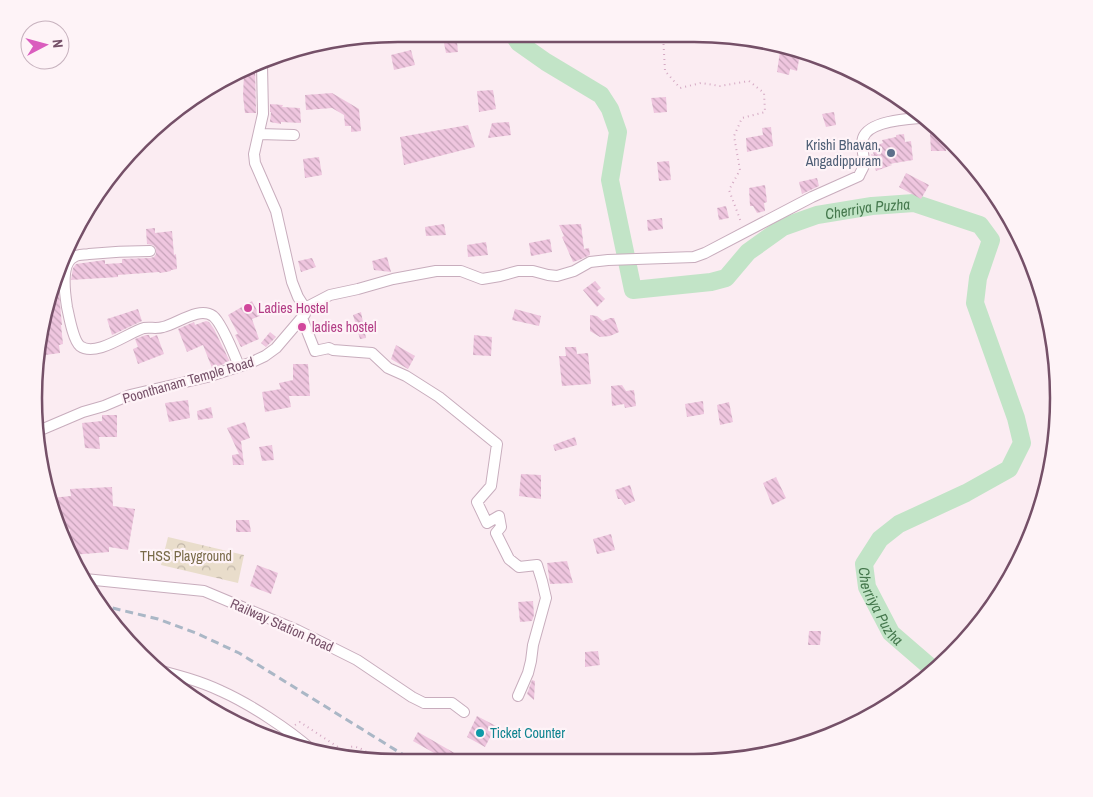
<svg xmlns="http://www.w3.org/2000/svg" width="1093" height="797" viewBox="0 0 1093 797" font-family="'Archivo Narrow',sans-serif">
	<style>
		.forest { fill: url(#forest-crowns) }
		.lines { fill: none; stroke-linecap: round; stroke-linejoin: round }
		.river { stroke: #c2e4c7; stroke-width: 18 }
		.building { fill: url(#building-back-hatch) }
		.minor-casing { stroke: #c8adbd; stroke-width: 12 }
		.path { stroke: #d4a9c3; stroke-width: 2; stroke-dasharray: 1 4; stroke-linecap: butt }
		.minor { stroke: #fff; stroke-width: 10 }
		.rail { stroke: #aab7c6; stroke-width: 3; stroke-dasharray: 8 5; stroke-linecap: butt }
		.service-dot { fill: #5c6f8a; stroke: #fef3f7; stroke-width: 2 }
		.hotel-dot { fill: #d1479c; stroke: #fef3f7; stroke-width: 2 }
		.culture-dot { fill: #0f9aa8; stroke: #fef3f7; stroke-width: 2 }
		.labels { text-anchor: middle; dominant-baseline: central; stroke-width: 4.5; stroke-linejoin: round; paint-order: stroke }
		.service-label { font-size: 14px; fill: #4e5e75; stroke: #fef3f7; text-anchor: end }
		.hotel-label { font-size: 14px; fill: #b23c85; stroke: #fef3f7; text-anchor: start }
		.street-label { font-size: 14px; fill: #755068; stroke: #fef3f7 }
		.park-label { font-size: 14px; fill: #796b49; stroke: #fef3f7 }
		.culture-label { font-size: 14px; fill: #0d838f; stroke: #fef3f7; text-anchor: start }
		.water-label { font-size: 15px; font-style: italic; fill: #45784d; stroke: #fef3f7 }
		.rim { fill: none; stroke: #755068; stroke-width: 2.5 }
	</style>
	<defs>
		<pattern id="forest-crowns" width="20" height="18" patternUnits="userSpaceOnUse" patternTransform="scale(1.25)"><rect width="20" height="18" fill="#e9ddcb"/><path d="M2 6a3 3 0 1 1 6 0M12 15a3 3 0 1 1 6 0" fill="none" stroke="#c1b6a9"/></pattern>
		<pattern id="building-back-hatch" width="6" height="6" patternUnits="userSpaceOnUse" patternTransform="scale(1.25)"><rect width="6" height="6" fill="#efc6df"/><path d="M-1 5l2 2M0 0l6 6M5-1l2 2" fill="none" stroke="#c6a3b9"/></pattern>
	</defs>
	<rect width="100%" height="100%" fill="#fbecf2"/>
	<!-- forest -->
	<path class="forest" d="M168,537L244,555L238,583L161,565Z"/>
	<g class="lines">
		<!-- river -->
		<path class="river" id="s1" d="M513,34L519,43L546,62L601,95L610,109L618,132L610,180L633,290L711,282L726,278L748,252L783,227L817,215L872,206L914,203L980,225L991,240L978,278L975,303L1016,418L1022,443L1009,469L966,493L899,524L880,539L864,564L867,587L891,633L935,671"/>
	</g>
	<!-- building -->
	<path class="building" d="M457,42L458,52L446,53L444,43Z
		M411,50L415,65L394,70L391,55Z
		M780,51L800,54L797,71L790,69L789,75L777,72Z
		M255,68L256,113H245L243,96L244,73Z
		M493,90L496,109L479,112L477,91Z
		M332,93L359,109L361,131L351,132V126H345L344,115L332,108L306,110L305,95Z
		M666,97L667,112L654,113L651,98Z
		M270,104L283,105L282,107L300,108L301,123L281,122V124L270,122L271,112H270Z
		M834,112L836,125L826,127L822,114Z
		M509,122L511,135L488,138L492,123Z
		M468,125L475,147L404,165L400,137Z
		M771,127L773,146L747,152L746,138L763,135L762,128Z
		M933,131L936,132L945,140L946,151H931L930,134Z
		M904,134L905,142L911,141L913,160L889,164L892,165L876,171L871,154L874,155L871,147L883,143L882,140L896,137V135Z
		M319,157L322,175L305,178L303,159Z
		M669,161L671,180L659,181L657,162Z
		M906,173L929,185L921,199L899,187Z
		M817,178L819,186L802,194L799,182Z
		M765,185L767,202L764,203L765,211L757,213L753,206H750L749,188Z
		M726,206L729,218L719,220L717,208Z
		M662,218L663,229L648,231L647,220Z
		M444,224L446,235L426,236L425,227Z
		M581,224L584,249L589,248L590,255L579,260L573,262L562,237L564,236L559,225Z
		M155,228V233L172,231L174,255L176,254L177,269L171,270V271L160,273L159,272L118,275V277L71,280L73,268L76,264L105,260V264L122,263V259L150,258L154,257L156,254V248L153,245L147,244L146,229Z
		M550,239L552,252L531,256L529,243Z
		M486,242L488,255L468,257L467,245Z
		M387,257L391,272L374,270L372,261Z
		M312,258L316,267L301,272L298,261Z
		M595,281L601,288L597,291L605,299L597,307L583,290Z
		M58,283L62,325H61L63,344L59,345L60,353L38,356L37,350Z
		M252,301L260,316L252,319L259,339L241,347L235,335L238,334L228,315Z
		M138,309L142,321L112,335L107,319Z
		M515,309L541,316L539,326L512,320Z
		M361,312L366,338L360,339L353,315Z
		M590,315L597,316L603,321L610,318H614L619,332L610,336L600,337L590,331Z
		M206,321L209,322L214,329L230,362L212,368L203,345L187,352L178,329L194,322L195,325Z
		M270,332L276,337L266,347L261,343Z
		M146,335H149L150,338L157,335L164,354L138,364L133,349L138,347L135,339Z
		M474,335L492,337L491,356L473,355Z
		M396,345L415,356L408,369L391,359Z
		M565,347H576L577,354L588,353L591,384L562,386L559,356H566Z
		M293,364H308L310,396H289L291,407L265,412L262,392L281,389L279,383L293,380Z
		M622,385L626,391L634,390L636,406L625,408L624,404L612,406L611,386Z
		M188,400L190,418L169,422L165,403Z
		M703,401L704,414L687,417L685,404Z
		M729,402L733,422L720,425L717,405Z
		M211,407L213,418L198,420L197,411Z
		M102,415H117V437H99L100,449L85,448L82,423L102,421Z
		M245,422L250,438L241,441L244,465H233L232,455L239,454L227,428Z
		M575,437L577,445L555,451L553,445Z
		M272,445L274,460L262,461L259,447Z
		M521,474L541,475V499L519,496Z
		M776,477L786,498L772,505L763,483Z
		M630,485L635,501L625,505L621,499H618L615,490Z
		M112,487L113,506L135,509L128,550L109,547V552L71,555L70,529L59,530L51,498L71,496L70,489Z
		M236,520H249L251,532H236Z
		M611,534L615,550L597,554L593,539Z
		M567,561L573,583L550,584L547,563Z
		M257,565L278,573L271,594L250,586Z
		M533,601L534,615L532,621L520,622L518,602Z
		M809,631H821L820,645H808Z
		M598,651L600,665L585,667V652Z
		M532,680L535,681L534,700L527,694Z
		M477,716L496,726L485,747L467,737Z
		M418,732L470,762H450L413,741Z"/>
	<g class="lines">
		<!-- minor casing -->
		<g class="minor-casing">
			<path id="minor" d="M262,65L263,114L254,154L255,163L276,211L292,282L298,297L305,308
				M259,134L294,135
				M150,251C129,251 109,252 89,254C85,255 78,254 74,257C60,264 65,294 67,307C69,316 73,340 80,346C96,358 129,332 144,328C150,327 157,329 163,327C177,324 199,306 213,316C222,323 234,354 239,366
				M305,308L330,295L358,289L393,279L436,271H461L482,279L500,276L518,271H533L548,275L557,276L574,271L590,262L608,260L694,257L705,253L812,197L859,176C860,173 863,169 864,165C865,157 860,146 863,138C869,121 906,119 921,118
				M302,318L315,351L329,348L333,350L372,353L388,368L406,376L439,397L497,444L491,486L477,502L487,523L499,516L501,527L496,533L509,559L519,567L537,565L542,581L546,598L533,645L531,661L528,673L518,696
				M37,430L43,429L83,412L104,406L130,395L207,377L250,363L265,356L276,348L305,314
				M85,579L204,591L297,630L357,660L412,697L424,703H452L464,712
				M154,669C177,675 200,681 221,691C250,704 288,729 312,750"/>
		</g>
		<!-- path -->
		<path class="path" d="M663,34L665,71L680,88L701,83L720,86L749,81L764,93L765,112L742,118L734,136L740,170L729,190L741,222
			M295,725L300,722L347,753L350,747C361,745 371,756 380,762"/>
		<!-- minor -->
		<use href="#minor" class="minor"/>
		<!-- rail -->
		<path class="rail" d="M100,605L158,619L196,633L239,653L415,762"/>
	</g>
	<!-- markers -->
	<circle class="service-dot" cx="891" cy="153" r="5"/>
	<g class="hotel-dot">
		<circle cx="248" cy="308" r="5"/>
		<circle cx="302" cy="327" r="5"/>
	</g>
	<circle class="culture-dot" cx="480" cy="733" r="5"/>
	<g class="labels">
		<!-- service labels -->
		<g class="service-label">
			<text x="881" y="145">Krishi Bhavan,<tspan x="881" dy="16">Angadippuram</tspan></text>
		</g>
		<!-- hotel labels -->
		<g class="hotel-label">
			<text x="258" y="308">Ladies Hostel</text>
			<text x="312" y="327">ladies hostel</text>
		</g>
		<!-- street labels -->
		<g class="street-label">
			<text transform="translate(188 380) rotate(-16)">Poonthanam Temple Road</text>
			<text transform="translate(282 625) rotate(24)">Railway Station Road</text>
		</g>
		<!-- park labels -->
		<g class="park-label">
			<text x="186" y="556">THSS Playground</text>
		</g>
		<!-- culture labels -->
		<g class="culture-label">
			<text x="490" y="733">Ticket Counter</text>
		</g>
		<!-- water labels -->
		<g class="water-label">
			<text stroke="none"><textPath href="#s1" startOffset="568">Cherriya Puzha</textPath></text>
			<text stroke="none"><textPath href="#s1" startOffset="1168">Cherriya Puzha</textPath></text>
		</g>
	</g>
	<!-- crop -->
	<path d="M0 0H1093V797H0ZM398 42H694A356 356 0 0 1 1050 398V398A356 356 0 0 1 694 754H398A356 356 0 0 1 42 398V398A356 356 0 0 1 398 42Z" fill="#fef3f7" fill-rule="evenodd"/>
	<path class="rim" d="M398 42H694A356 356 0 0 1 1050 398V398A356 356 0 0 1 694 754H398A356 356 0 0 1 42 398V398A356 356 0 0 1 398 42Z"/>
	<!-- north arrow -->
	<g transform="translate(45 45) rotate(84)"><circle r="24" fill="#fef3f7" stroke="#c7b2be"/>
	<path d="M0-4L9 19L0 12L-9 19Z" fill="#da5dbe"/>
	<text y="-8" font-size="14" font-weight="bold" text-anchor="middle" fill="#755068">N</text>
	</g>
</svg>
